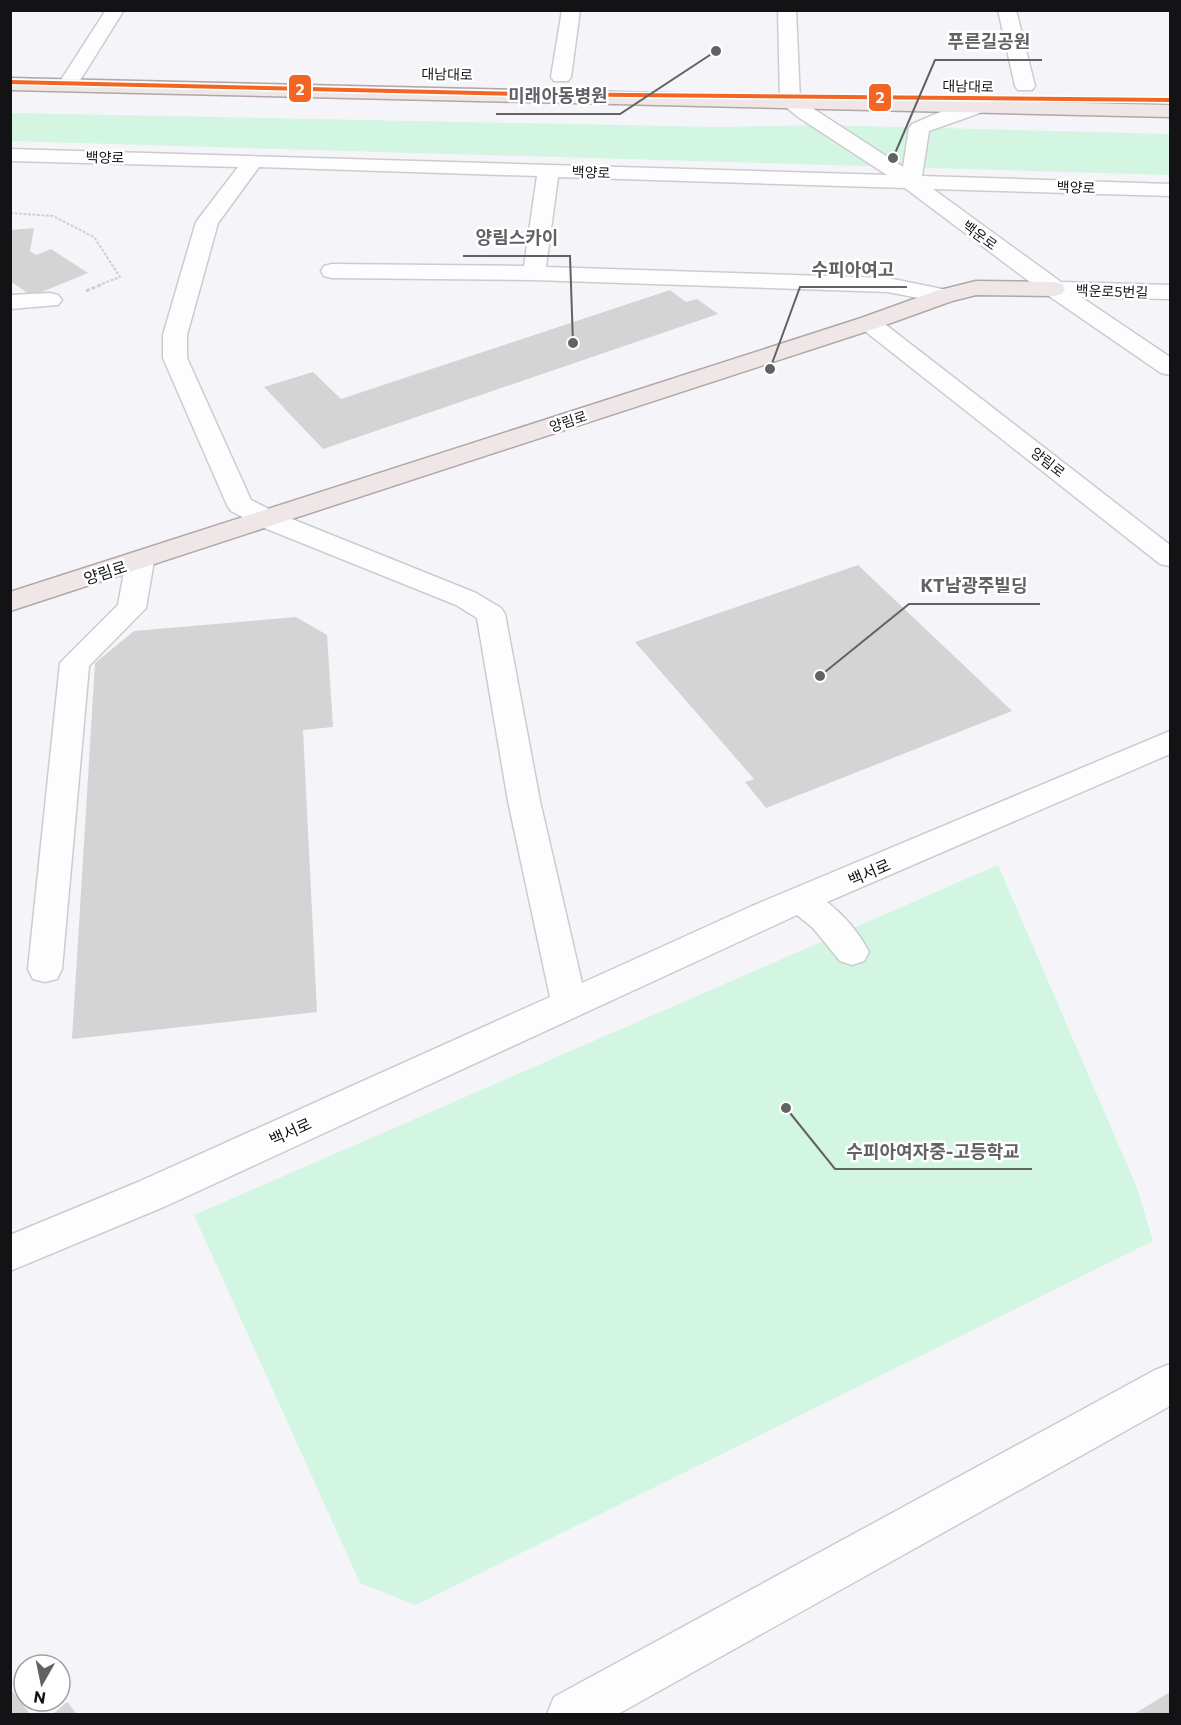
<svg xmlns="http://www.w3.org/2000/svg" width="1181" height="1725" viewBox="0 0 1181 1725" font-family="Commissioner,'Noto Sans KR',sans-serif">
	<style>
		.green { fill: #d2f6e2 }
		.building { fill: #d5d4d5 }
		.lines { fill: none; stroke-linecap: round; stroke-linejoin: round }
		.minor-casing { stroke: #ccccd0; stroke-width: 3 }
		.major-casing { stroke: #b3a6a7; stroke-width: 3 }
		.path-far1 { stroke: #d0d0d1; stroke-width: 2; stroke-dasharray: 3 1.5; stroke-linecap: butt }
		.path { stroke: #d0d0d1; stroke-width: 3; stroke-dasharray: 4 2; stroke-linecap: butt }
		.minor { fill: #fdfdfe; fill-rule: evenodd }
		.major { fill: #efe7e7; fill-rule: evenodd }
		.rail-1-casing { stroke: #fff; stroke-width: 7 }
		.rail-1 { stroke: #f26522; stroke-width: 4 }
		.labels { text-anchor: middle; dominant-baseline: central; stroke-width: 5; stroke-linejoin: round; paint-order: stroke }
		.far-street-label { font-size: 14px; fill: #131316; stroke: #fff }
		.street-label { font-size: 16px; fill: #131316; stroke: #fff }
		.leader { fill: none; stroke: #626265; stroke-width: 2 }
		.callout-dot { fill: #626265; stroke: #fff; stroke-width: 2 }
		.callout-label { font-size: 18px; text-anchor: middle; font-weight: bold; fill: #626265; stroke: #fff; stroke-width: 5; stroke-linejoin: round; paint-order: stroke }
		.line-badge { stroke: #fff; stroke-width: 2 }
		.badge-label { font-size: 16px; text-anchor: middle; font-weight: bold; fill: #fff }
	</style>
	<rect width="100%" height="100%" fill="#f4f4f9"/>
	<!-- green -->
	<path class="green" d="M11,113L718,127L820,125L1170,134V175L11,141Z
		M998,865L1137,1188L1153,1241L416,1605L360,1583L194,1215Z"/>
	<!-- building -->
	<path class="building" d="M34,228L30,251L36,255L51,249L88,273L32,296L10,281V230Z
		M670,290L686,302L697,299L718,314L323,449L264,387L313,372L341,399Z
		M858,565L1012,711L766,808L745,782L754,779L635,642Z
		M296,617L327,635L333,727L303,730L317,1012L72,1039L95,663L134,631Z
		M10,1688L30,1714H10Z
		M1170,1692V1714H1134Z
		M67,1702L77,1714H53Z"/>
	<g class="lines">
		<!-- minor casing -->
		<g class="minor-casing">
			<path id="minor" d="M106,10H124L74,90H60L57,86Z
				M562,10H580L571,77L568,81H554L551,77Z
				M778,10H796L800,100L903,167L909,128L912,124C932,116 971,96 991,101L994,105L991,109L929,131L922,176L1170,184V196L933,189L1061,282L1170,285V299L1081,297L1170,357V375L1161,373L1046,294L905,188L558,177L546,267L888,278L952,291L955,296L952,301L944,303L888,292L534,280L332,278L324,276L321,271L324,266L332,264L524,266L537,176L259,167L218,223L187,335V358L251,500L277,513L476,593L501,608L505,614L540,801L582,983L752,906L1170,731V754L827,902C844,915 859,933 869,952L864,961L852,965L840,961L813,928L797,915L166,1206L10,1271V1235L138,1182L550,997L508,801L477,618L456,605L257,525L231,511L227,505L163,358V335L196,222L238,167L10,161V149L887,175L798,117L780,102Z
				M998,10H1016L1035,86L1032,90H1018L1015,86Z
				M50,293L58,295L62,300L58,305L10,309V295Z
				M869,316L877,318L1170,545V566L1160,564L861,328L857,323L861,318Z
				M140,553L150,555L154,561L146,608L89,666L62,969L57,979L45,982L33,979L28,969L60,663L118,605L126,561L130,555Z
				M1170,1364V1406L618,1714H547L554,1697L1155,1370Z"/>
		</g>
		<!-- major casing -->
		<g class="major-casing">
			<path id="major" d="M10,78L1170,105V117L10,90Z
				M976,281L1054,282L1062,284L1065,289L1062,294L1054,296L976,295L952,301L877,328L10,611V592L861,318L936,291Z"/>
		</g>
		<!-- path-far1 -->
		<path class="path-far1" d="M10,213L53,216L94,237L120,277L99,285"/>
		<!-- path -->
		<path class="path" d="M86,291L103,284"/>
		<!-- minor -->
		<use href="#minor" class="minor"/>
		<!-- major -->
		<use href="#major" class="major"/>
		<!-- rail-1 casing -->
		<g class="rail-1-casing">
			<path id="rail-1" d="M10,82L525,94L1170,100"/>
		</g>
		<!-- rail-1 -->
		<use href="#rail-1" class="rail-1"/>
	</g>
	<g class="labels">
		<!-- far-street labels -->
		<g class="far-street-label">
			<text transform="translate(447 74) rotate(1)">대남대로</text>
			<text transform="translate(968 86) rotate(1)">대남대로</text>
			<text transform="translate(105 157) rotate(1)">백양로</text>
			<text transform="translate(591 172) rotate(2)">백양로</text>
			<text transform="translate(1076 187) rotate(2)">백양로</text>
			<text transform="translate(980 235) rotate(36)">백운로</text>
			<text transform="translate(1112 291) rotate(2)">백운로5번길</text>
			<text transform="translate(568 421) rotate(-18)">양림로</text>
			<text transform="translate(1048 462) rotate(38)">양림로</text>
		</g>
		<!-- street labels -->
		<g class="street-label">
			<text transform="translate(105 572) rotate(-18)">양림로</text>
			<text transform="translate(869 872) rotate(-23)">백서로</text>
			<text transform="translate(290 1131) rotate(-24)">백서로</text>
		</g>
	</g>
	<!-- callouts -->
	<path class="leader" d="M893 158L935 60H1042M716 51L620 114H496M573 343L570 256H463M770 369L800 287H907M820 676L909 604H1040M786 1108L835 1169H1032"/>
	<g class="callout-dot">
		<circle cx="893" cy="158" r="6"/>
		<circle cx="716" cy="51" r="6"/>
		<circle cx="573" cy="343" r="6"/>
		<circle cx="770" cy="369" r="6"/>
		<circle cx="820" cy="676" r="6"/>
		<circle cx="786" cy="1108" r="6"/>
	</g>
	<g class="callout-label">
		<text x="989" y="48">푸른길공원</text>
		<text x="558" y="102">미래아동병원</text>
		<text x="517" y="244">양림스카이</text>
		<text x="853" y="276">수피아여고</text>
		<text x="974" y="592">KT남광주빌딩</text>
		<text x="933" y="1158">수피아여자중-고등학교</text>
	</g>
	<g class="line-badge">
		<rect x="288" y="74" width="24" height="29" rx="6" fill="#f26522"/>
		<rect x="868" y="83" width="24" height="29" rx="6" fill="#f26522"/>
	</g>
	<g class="badge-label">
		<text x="300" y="95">2</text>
		<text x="880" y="103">2</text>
	</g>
	<!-- border -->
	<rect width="1181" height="1725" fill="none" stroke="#131316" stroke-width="24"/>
	<!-- north arrow -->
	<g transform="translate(42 1683) rotate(189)"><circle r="28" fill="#ffffff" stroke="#a1a1a2" stroke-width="1.5"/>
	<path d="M0-4.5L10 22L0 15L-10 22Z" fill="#626265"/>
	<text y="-9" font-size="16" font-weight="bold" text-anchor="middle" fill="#131316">N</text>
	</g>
</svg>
